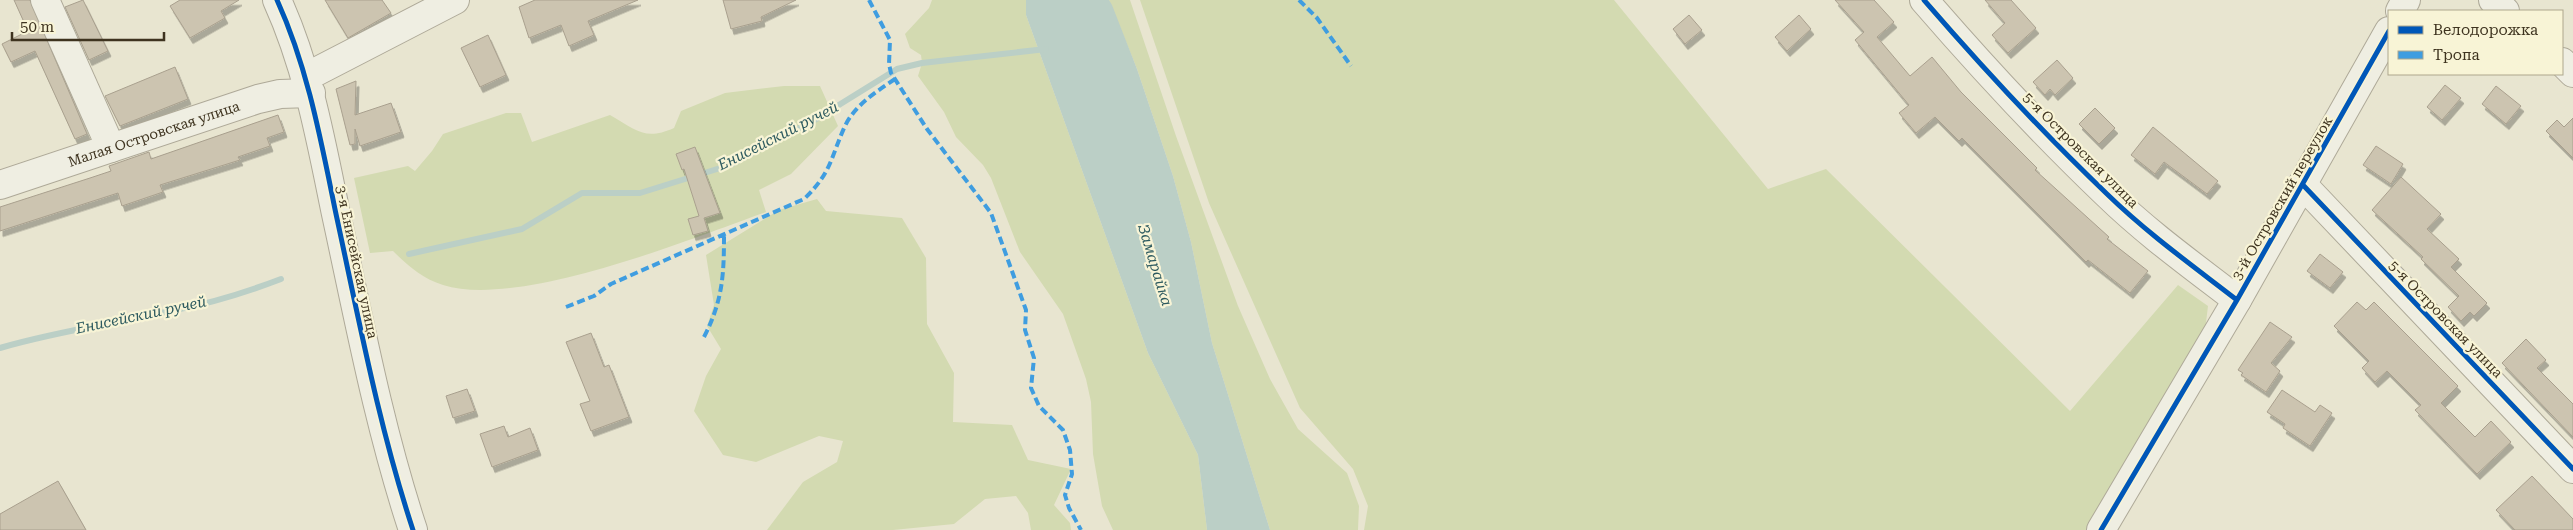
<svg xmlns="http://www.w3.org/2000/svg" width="2573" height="530" viewBox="0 0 2573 530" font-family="'Roboto Serif',serif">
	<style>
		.green { fill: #d3dab1 }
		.water { fill: #bbcfc6 }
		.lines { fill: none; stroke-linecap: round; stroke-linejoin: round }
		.stream { stroke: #bbcfc6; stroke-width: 6 }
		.building { fill: #ccc4b0; stroke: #a9a08e; filter: url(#shadow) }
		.minor-casing { stroke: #aea998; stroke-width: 30 }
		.minor { stroke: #efeee2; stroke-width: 28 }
		.quiet { stroke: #3f9de0; stroke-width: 4; stroke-dasharray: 8 4; stroke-linecap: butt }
		.cycleway-casing { stroke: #f8f4d6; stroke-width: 8 }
		.cycleway { stroke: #0057b8; stroke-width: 5 }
		.labels { text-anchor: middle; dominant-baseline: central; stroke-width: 4.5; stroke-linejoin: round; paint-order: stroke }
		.street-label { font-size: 14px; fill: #3e331f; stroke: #f8f4d6 }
		.water-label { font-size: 15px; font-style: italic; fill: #2d5a5f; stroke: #f8f4d6 }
	</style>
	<defs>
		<filter id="shadow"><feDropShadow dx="3" dy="5.5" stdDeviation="0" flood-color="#0004"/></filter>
	</defs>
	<rect width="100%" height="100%" fill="#e8e5d0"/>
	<!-- green -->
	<path class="green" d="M932,0H1026V15L1148,353L1198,455L1207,530H1113L1102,506L1093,454L1091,402L1086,379L1063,314L1020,252L991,178L983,165L956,137L944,112L918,76L922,63L921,55L910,48L905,34L929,8Z
		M1109,0H1130L1176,136L1238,306L1270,379L1298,429L1347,473L1359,506L1358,530H1270L1212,343L1191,242L1173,176L1137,69Z
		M1140,0H1614L1768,189L1826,169L2070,411L2178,285L2208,306L2205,331L2087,530H1364L1368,506L1353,469L1300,408L1209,203Z
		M784,86H820L838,126L791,174L759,190L766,212C690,239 519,309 443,285C423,279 408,266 393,251L370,253L354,178L408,166L415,171L432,151L443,134L506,113H521L532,142L610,115C636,130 645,141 674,128L681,111L725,93Z
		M817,199L826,211L902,218L926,258L927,324L954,373L953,422L1012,425L1028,460L1071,469L1054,505L1070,523L1071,530H1031L1028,513L1016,496L985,499L954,524L893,530H767L803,482L837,462L843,441L819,436L756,462L723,455L694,411L706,376L721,349L707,326L714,305L706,255L779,210Z"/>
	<!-- water -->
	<path class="water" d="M1026,0H1109L1112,5L1137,69L1173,176L1191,242L1212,343L1270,530H1207L1198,455L1148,353L1026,15Z"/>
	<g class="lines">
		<!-- stream -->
		<path class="stream" d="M409,254L522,229L582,193H640L730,165L813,121L897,69L922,63L1046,49
			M0,348C58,331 117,323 175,310C212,303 247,292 281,279"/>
	</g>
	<!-- building -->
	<path class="building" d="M14,0H30L87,134L75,139L35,51L11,62L2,44L28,31Z
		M83,0L108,51L89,60L65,7Z
		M180,0H239L221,11L225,18L190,38L170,6Z
		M325,0H382L391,13L348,38Z
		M535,0H638L588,21L594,35L569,46L561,25L529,38L519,7Z
		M723,0H796L761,17L762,21L731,29Z
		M1835,0H1874L1894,22L1877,37L1910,76L1932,57L1961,92L2037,168L2035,170L2109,237L2107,239L2148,271L2130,293L2088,260L2086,262L1962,138L1959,141L1935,117L1916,133L1899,113L1909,105L1855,40L1864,32Z
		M1985,0H2011L2036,28L2008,53L1992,35L2005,23Z
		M1689,15L1702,30L1685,44L1673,29Z
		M1799,15L1811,29L1787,51L1775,37Z
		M488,35L506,75L480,87L461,48Z
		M2057,60L2073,78L2055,95L2050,89L2045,95L2033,82Z
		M175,67L188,99L120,126L105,96Z
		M356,81L355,115L391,103L401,132L360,146L355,129V144L350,145L336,89Z
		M2445,85L2461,98L2442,120L2427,107Z
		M2496,86L2521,106L2506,124L2482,104Z
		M2095,108L2115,128L2099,144L2079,124Z
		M278,115L284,132L267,138L270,146L238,157L240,160L160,185L163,192L122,206L118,193L0,231V207L90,178L111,171L109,166L149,152L151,159Z
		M2573,118V158L2546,131L2557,120L2564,127Z
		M2153,127L2218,181L2207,194L2164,162L2155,174L2131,155Z
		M2376,146L2403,164L2391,184L2363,165Z
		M695,147L720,213L704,218L708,231L693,235L688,219L699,216L684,169L682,170L676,154Z
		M2401,177L2441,214L2427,229L2459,259L2451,267L2487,303L2474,316L2470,312L2461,321L2448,307L2459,296L2421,259L2423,257L2372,210Z
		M2320,254L2343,272L2330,288L2307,271Z
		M2357,302L2366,310L2374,302L2458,386L2441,403L2475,437L2491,421L2511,442L2477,474L2415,410L2421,405L2387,371L2375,382L2362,368L2369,361L2334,326Z
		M2270,322L2292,337L2271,363L2280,371L2266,392L2241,375L2243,373L2238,370Z
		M591,333L604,367L609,365L629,417L591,431L580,404L590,401L566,342Z
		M2526,339L2546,360L2537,368L2573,404V437L2502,363Z
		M467,389L475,411L453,418L446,396Z
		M2282,390L2315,412L2320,405L2332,413L2310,446L2283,428L2285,424L2267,412Z
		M504,426L508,437L530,428L538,450L492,467L480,434Z
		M2532,476L2573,519V530H2515L2496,510Z
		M58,481L86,530H0V514Z"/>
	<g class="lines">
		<!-- minor casing -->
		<g class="minor-casing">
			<g id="minor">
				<path d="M45,0L111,148"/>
				<path d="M277,0C308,68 321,141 336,214C359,320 379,427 413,530"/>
				<path d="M1924,0C1982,67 2043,133 2107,194C2147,233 2193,266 2237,300"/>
				<path d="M2493,0L2505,11"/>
				<path d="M2400,11L2406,0"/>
				<path d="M2562,62L2573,73"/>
				<path d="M306,77L455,0"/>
				<path id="s1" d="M0,185L258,99L280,94L311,93"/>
				<path d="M2303,185L2573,469"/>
				<path d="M2101,530L2237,300L2389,31"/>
			</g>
		</g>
		<!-- minor -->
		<use href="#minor" class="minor"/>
		<!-- quiet -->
		<path class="quiet" d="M869,0L890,40L889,64L891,73L927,129L991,213L1026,310L1025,330L1034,358L1031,388L1039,406L1063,430L1070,450L1072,474L1065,495L1069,508L1081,530
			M1299,0L1317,18L1351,66
			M566,307L594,296L611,284L804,199C832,172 830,159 845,126C855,105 876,92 895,79
			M704,337C723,300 724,274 724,234"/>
		<!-- cycleway casing -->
		<g class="cycleway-casing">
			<path id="cycleway" d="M277,0C308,68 321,141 336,214C359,320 379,427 413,530
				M1924,0C1982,67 2043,133 2107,194C2147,233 2193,266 2237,300
				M2303,185L2573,469
				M2101,530L2237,300L2389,31"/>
		</g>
		<!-- cycleway -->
		<use href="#cycleway" class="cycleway"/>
	</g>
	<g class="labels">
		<!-- street labels -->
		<g class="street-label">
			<text stroke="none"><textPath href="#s1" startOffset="162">Малая Островская улица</textPath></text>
			<text transform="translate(2081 150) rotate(45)">5-я Островская улица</text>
			<text transform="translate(2282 198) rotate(-60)">3-й Островский переулок</text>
			<text transform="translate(357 262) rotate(78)">3-я Енисейская улица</text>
			<text transform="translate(2446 319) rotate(46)">5-я Островская улица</text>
		</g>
		<!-- water labels -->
		<g class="water-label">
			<text transform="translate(778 136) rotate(-27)">Енисейский ручей</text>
			<text transform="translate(1155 265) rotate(73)">Замарайка</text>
			<text transform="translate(141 315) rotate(-12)">Енисейский ручей</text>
		</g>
	</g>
	<!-- legend -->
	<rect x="2388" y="10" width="175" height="65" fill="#f8f4d6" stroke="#aea78d"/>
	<rect x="2398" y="26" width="25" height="8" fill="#0057b8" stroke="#aea78d"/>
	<text x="2433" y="35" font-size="15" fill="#3e331f">Велодорожка</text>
	<rect x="2398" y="51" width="25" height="8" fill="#3f9de0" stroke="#aea78d"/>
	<text x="2433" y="60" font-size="15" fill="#3e331f">Тропа</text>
	<!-- scale -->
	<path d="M12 32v8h152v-8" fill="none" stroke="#3e331f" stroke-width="2.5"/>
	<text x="20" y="32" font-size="15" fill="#3e331f" stroke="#f8f4d6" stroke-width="4" paint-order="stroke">50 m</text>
</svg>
